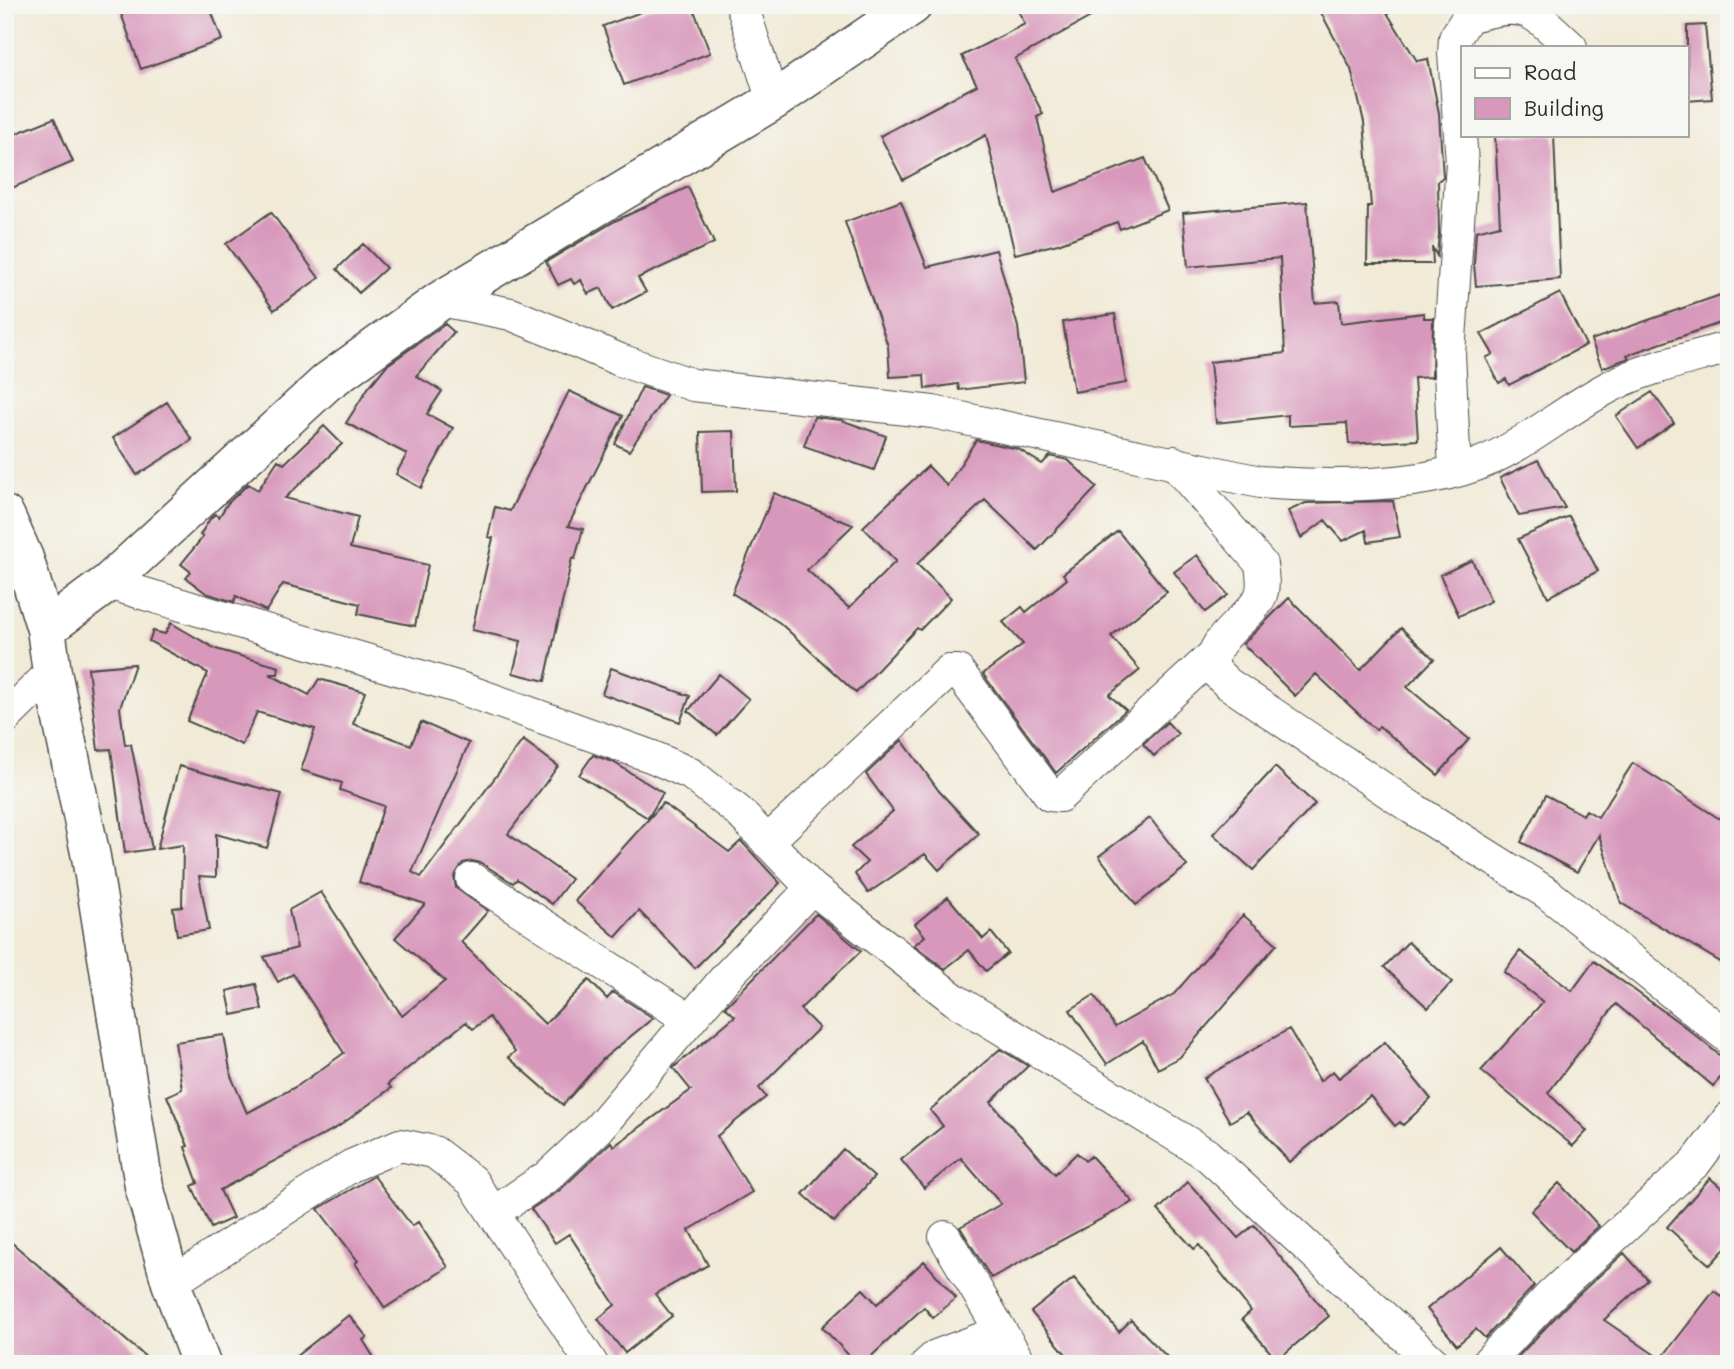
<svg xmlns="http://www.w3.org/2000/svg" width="1734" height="1369" viewBox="0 0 1734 1369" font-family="Mali,sans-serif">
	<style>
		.building { fill: #d898bb }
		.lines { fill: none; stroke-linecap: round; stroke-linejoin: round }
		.minor-casing { stroke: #494845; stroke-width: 34 }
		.tertiary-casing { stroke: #494845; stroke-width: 41 }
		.minor { stroke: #fff; stroke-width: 32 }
		.tertiary { stroke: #fff; stroke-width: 38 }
	</style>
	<rect width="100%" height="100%" fill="#f6f6f2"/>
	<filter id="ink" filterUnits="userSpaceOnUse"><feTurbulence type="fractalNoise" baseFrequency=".0143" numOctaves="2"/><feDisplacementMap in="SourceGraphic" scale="14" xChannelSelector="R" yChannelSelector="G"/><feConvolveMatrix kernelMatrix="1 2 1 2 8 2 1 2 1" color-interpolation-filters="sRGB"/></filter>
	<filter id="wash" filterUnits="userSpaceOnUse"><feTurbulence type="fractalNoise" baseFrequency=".00686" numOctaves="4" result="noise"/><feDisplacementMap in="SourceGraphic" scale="28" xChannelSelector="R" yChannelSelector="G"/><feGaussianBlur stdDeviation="1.57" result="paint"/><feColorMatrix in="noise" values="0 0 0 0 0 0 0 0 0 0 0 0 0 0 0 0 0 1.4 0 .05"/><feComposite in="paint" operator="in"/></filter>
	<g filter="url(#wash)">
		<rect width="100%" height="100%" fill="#f1ead7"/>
		<g id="blocks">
			<!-- building -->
			<path class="building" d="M118,5H209L222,40L141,69Z
				M660,5H692L710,53L624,85L603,26Z
				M1015,5H1112L1015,59L1043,114L1037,117L1055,192L1145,158L1168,210L1120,229L1117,222L1058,244L1015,254L986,135L903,180L880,136L977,85L962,56L1025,24Z
				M1317,5H1382L1417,61L1428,59L1439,113L1443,177L1438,181L1439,234L1437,256L1432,247L1433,264H1367L1368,206H1371L1364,122L1351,69Z
				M1705,25L1712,99L1687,101V26Z
				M54,118L73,162L5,191V138Z
				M1495,135H1554L1560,279L1476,286L1474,264L1476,231L1500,225Z
				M688,187L714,243L638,278L646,292L612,310L601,288L588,294L581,280L574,284L571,279L558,285L546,262L617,220Z
				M901,201L927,267L996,250L1018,327L1024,382L959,390L958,384L925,389L924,375L890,377L888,346L845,222Z
				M1307,202L1315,303L1339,301L1341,323L1424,313V318H1433L1432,377L1414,378L1418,440L1349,444L1347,423L1288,426V415L1216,423L1210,362L1285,353L1280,258L1188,267L1183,213Z
				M271,212L319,278L274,310L226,244Z
				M363,244L386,268L359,293L337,269Z
				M1729,292V320L1627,355L1629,358L1602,368L1591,340Z
				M1560,293L1586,345L1509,385L1506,379L1499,383L1486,358L1493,354L1481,334Z
				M1115,314L1126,383L1074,392L1063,322Z
				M445,324L454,332L416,376L442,391L427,414L453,428L421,488L396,474L407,454L346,423L368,388L386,366Z
				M642,387L666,395L629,451L615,444Z
				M569,391L623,416L568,526L583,529L575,559L572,558L545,681L513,673L521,641L472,630L493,538L488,537L495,507L510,511Z
				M1652,392L1674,423L1638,448L1616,416Z
				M167,402L192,440L137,475L113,438Z
				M814,417L841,420L886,436L874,470L804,446Z
				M324,426L342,444L285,498L358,517L350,548L428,565L415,626L358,614L360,604L283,584L266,611L236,596L234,602L206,593L186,578L191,572L181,564L203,537L200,535L210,519L215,514L219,517L228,503L248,484L258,490L278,460L284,464Z
				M734,431L736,491L702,492L700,432Z
				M976,440L1018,449L1042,464L1050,456L1068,460L1097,487L1037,550L985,500L917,564L951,598L920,630L917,628L856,693L780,623L732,593L774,493L853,525L807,570L849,608L896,561L863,527L928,466L947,486Z
				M1538,460L1565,508L1519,516L1500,478Z
				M1393,501L1400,537L1368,542L1366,530L1343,541L1325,520L1301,538L1288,511L1306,503Z
				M1569,516L1598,571L1548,597L1518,539Z
				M1118,531L1167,592L1111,636L1140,670L1109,695L1126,710L1056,773L983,674L1023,644L1003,622L1022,607L1026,612L1067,579L1063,574Z
				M1197,555L1228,595L1205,612L1174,572Z
				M1472,560L1491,601L1459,616L1440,575Z
				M1289,598L1360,670L1401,628L1434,659L1407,687L1469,739L1438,775L1379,726L1376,730L1316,674L1295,696L1243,644Z
				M171,623L216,649L279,667L278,674H269L309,695L319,679L365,692L353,724L411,745L421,722L469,743L412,872L421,877L523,740L558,766L508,834L571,879L552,904L517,879L513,883L481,863L472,861L463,863L454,877L456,888L488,911L461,942L545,1024L589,980L607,999L613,992L653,1018L603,1059L563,1105L508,1057L515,1052L489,1017L473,1029L466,1022L388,1084L391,1088L338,1127L220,1190L233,1218L211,1228L192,1186L198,1183L185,1147L188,1146L167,1096L182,1089L175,1042L224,1035L231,1076L247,1113L299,1085L344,1053L293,974L278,982L264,957L297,948L289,910L321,892L402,1016L445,981L395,938L425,904L359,882L384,806L340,790L342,783L301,770L315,729L257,712L242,745L187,721L208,673L149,641L153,631L165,634Z
				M135,664L120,708L125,745L131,744L152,849L125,853L111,749L98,750L88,668Z
				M611,668L690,696L680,722L602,694Z
				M719,674L749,699L717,735L688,711Z
				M1167,722L1178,734L1154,756L1143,744Z
				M902,740L939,791L979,834L939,870L925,854L868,893L855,874L867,862L851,847L893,811L866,774Z
				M593,755L613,762L663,793L648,818L579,775Z
				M1633,763L1729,825V967L1621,903L1599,835L1577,872L1521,842L1546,795L1583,815L1586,810L1598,817Z
				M179,766L282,794L267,848L216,834V877L199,876L209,930L177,935L173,908L182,907L183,845L157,849Z
				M1275,767L1315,804L1253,870L1213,834Z
				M663,803L729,852L741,841L780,883L695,968L639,911L616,937L575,901Z
				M1150,818L1187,866L1136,905L1099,856Z
				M948,897L983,939L991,932L1008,953L986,971L969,950L945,969L914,945L925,936L915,924Z
				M816,914L861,951L800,1009L819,1028L759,1088L766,1097L717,1136L752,1192L689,1230L708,1265L655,1294L672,1316L625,1353L598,1319L615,1305L569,1234L555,1243L531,1209L560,1190L611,1142L614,1146L691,1090L673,1068L735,1016L725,1007Z
				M1243,915L1277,944L1180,1057L1158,1069L1143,1041L1107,1064L1070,1010L1094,995L1115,1027L1174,994Z
				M1408,942L1452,982L1428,1008L1384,967Z
				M1520,951L1572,991L1594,961L1684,1026L1729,1063V1068L1713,1086L1616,1004L1548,1093L1587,1131L1573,1146L1481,1071L1543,1002L1504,972Z
				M256,984L262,1009L232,1015L227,991Z
				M1289,1029L1320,1081L1333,1071L1339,1078L1385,1042L1431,1099L1403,1125L1400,1122L1395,1126L1370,1096L1289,1162L1247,1112L1230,1122L1204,1078Z
				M1000,1049L1028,1066L991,1102L1005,1119L1055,1174L1077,1153L1085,1161L1091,1156L1133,1202L991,1278L960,1227L1001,1204L961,1158L924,1188L901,1160L943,1126L930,1110Z
				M843,1149L874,1177L834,1222L803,1194Z
				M374,1176L412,1226L418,1222L448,1267L385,1308L355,1263L358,1261L318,1209Z
				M1710,1178L1729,1194V1244L1710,1265L1667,1227Z
				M1188,1182L1238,1238L1254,1225L1329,1316L1277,1360L1242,1319L1251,1311L1199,1245L1194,1249L1158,1210Z
				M1559,1183L1599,1226L1571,1252L1531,1211Z
				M5,1237L154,1364H5Z
				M1501,1247L1534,1286L1485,1338L1476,1329L1457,1345L1427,1309Z
				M1624,1253L1648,1280L1604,1320L1661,1359L1714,1291L1729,1302V1364H1511L1565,1307Z
				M924,1261L956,1298L933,1318L924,1307L863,1364H857L822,1327L863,1289L877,1304Z
				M1074,1278L1119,1332L1131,1320L1174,1364H1074L1031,1312Z
				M349,1315L367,1337L363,1340L378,1364H286Z"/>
		</g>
	</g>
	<g filter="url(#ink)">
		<use href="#blocks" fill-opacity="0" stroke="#494845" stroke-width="2"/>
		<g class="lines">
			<!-- minor casing -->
			<g class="minor-casing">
				<path id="minor" d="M742,5L773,101
					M441,300L511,314L620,360L693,385L933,412L1260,482C1326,487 1413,488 1476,465C1526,446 1565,409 1613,385C1645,368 1693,358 1729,347
					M1173,462L1261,564C1262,574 1265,587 1260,597C1250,619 1205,641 1214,670L1227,683L1412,808L1547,893L1729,1038
					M1455,470L1449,354L1462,163L1454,53L1455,38L1468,17C1526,0 1530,9 1571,47
					M108,583L460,688L653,757L691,774L738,811L812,888L955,1000L1206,1154L1435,1364
					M5,718L52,672
					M767,842L949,671H958L1050,795L1060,796L1213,655
					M472,879L690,1020
					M493,1213L548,1176L599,1128L728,975L812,888
					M945,1237L1015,1355
					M171,1283L351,1166L400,1145L434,1152L472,1181L592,1364
					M927,1364L936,1356L981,1339L1016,1357
					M1486,1364L1552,1294L1696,1162L1729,1118"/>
			</g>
			<!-- tertiary casing -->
			<g class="tertiary-casing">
				<path id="tertiary" d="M5,515L24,558L46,629L52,672L91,857L144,1186L171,1283L201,1364
					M46,629L108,583L327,382L441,300L773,101L913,5"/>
			</g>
			<!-- minor -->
			<use href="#minor" class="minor"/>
			<!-- tertiary -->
			<use href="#tertiary" class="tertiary"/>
		</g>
	</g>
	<!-- margin -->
	<rect width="1734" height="1369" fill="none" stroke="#f6f6f2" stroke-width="28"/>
	<!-- legend -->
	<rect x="1461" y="46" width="228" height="91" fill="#f6f6f2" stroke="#a5a5a2" stroke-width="2"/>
	<rect x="1475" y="68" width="35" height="10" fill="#ffffff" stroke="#a5a5a2" stroke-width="2"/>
	<text x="1524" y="80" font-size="21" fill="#2b2b2b">Road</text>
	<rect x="1475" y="98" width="35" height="21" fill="#d898bb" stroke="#a5a5a2" stroke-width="2"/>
	<text x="1524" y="116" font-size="21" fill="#2b2b2b">Building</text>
</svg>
